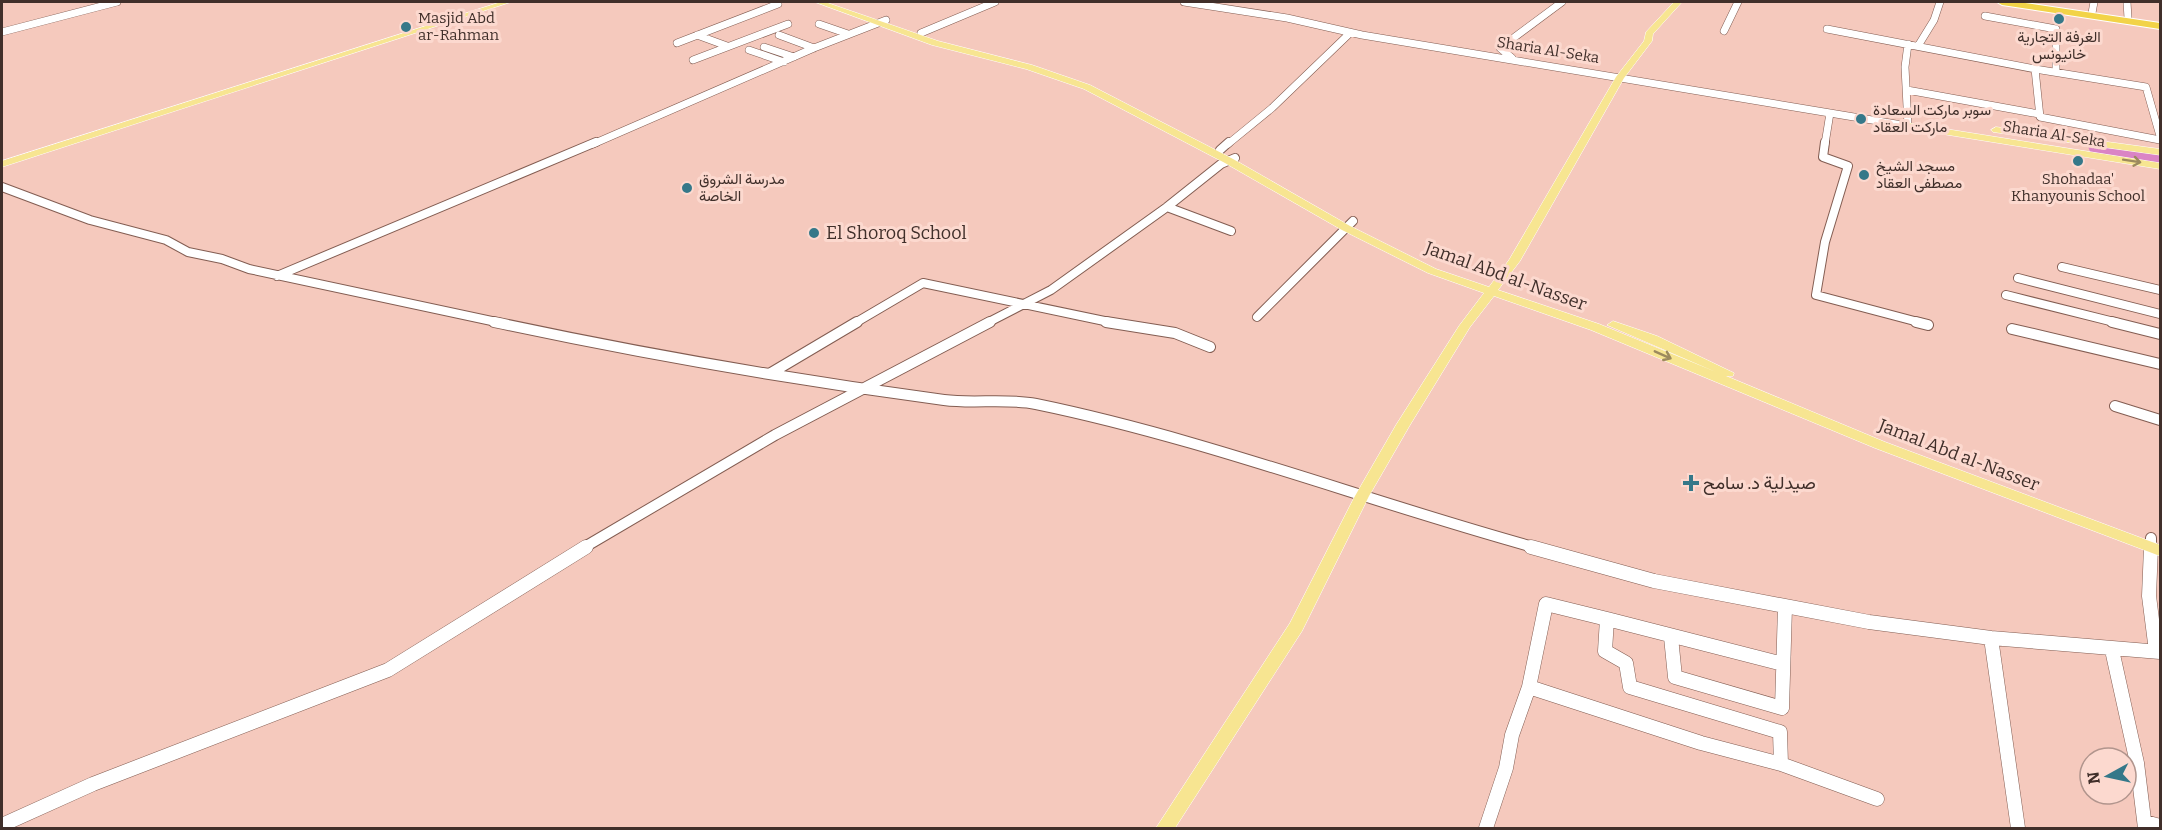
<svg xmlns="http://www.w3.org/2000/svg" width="2162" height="830" viewBox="0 0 2162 830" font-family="Bitter,Vazirmatn,serif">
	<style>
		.green { fill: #da84c5 }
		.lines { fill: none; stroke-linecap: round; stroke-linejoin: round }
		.minor-far3-casing { stroke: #835d52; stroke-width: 8 }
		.minor-far2-casing { stroke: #835d52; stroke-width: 10 }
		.minor-far1-casing { stroke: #835d52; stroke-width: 12 }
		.minor-casing { stroke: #835d52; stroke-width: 15 }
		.major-casing { stroke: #fff; stroke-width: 1 }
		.highway-casing { stroke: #fff; stroke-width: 2 }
		.minor-far3 { stroke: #fff; stroke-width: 7 }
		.minor-far2 { stroke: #fff; stroke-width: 8 }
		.minor-far1 { stroke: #fff; stroke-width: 10 }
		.minor { stroke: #fff; stroke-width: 14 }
		.major { fill: #f7e591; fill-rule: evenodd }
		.highway { fill: #f2d348; fill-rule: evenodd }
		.oneway { stroke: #9c8a5e }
		.poi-dot { fill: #357889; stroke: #fcd9cf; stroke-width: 2 }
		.labels { text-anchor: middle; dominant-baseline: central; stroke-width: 6; stroke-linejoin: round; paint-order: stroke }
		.far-poi-label { font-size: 15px; fill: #402f2a; stroke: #fcd9cf; text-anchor: start }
		.far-street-label { font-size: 15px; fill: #402f2a; stroke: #fcd9cf }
		.poi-label { font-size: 18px; fill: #402f2a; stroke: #fcd9cf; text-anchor: start }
		.street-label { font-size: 18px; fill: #402f2a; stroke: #fcd9cf }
	</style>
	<rect width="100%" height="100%" fill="#f5c9bd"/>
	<!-- green -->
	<path class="green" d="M2087,144L2160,153V164L2091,154Z"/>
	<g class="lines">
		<!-- minor-far3 casing -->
		<g class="minor-far3-casing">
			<path id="minor-far3" d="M1184,2L1287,18L1362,35L1908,126L1905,67L1908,44
				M2127,2L2128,18
				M2092,13L2094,2
				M1985,16L2056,29V71
				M819,24L848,34
				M1827,29L2035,69L2146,87L2160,136
				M1724,31L1738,2
				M2,32L117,2
				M921,33L995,2
				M697,35L727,46
				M779,35L814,48
				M677,43L778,4
				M1918,46L1934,20L1940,2
				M764,47L794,57
				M749,50L784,62
				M1512,58L1500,48L1562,2
				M693,60L788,24
				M2035,69L2040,117L2160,140
				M1907,90L2039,114
				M593,144L814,48L886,20
				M1228,144L1272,108L1350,33
				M1825,144L1830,113"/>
		</g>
		<!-- minor-far2 casing -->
		<g class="minor-far2-casing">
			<path id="minor-far2" d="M1825,142L1823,157L1848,166L1825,242L1816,295L1922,323
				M1220,150L1229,142
				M2,187L90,220L166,240L188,252L222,259L249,269L501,323
				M1167,207L1231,231
				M2062,267L2160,290
				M277,276L596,142
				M2018,278L2160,314
				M2006,295L2118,323
				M1257,317L1353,221
				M855,323L923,283L1114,323
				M987,323L1051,290L1167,207L1221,164L1235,158"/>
		</g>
		<!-- minor-far1 casing -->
		<g class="minor-far1-casing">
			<path id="minor-far1" d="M494,322C643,354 793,380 944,400C974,404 1006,398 1036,404C1206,439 1369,502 1537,548
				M1106,322L1175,333L1210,347
				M1916,322L1928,325
				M2112,322L2160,334
				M2012,329L2160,364
				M771,373L857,322
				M2115,406L2160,420
				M583,548L775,435L990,322
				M2151,548V538"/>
		</g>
		<!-- minor casing -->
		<g class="minor-casing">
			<path id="minor" d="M1531,547L1654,581L1869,622L1991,638L2160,652
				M2151,547L2149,596L2156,651
				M1607,619L1783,664
				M1671,637L1675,677L1782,708L1785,607
				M1991,638L2018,828
				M2112,650L2137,763L2145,828
				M1529,687L1701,743L1781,764L1877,799
				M2145,822L2160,826
				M2,825L93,784L388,670L586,547
				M1486,828L1506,768L1512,735L1529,687L1546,604L1607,619L1605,651L1626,663L1630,687L1780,732L1781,764"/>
		</g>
		<!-- major casing -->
		<g class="major-casing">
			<path id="major" d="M501,2H511L2,167V161Z
				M815,2H825L938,41L1032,65L1090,85L1233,159L1350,226L1436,269L1489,287L1509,260L1616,77L1644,41L1646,32L1674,2H1682L1653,34L1652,41L1624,78L1520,261L1498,290L1599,324L1716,372L1607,325L1613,321L1657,336L1734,373L1733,376H1726L1885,442L2160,545V556L1875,448L1591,330L1494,296L1470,327L1410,425L1369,496L1302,631L1175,828H1156L1290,623L1355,496L1396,425L1459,326L1484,293L1428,273L1342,230L1225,163L1084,89L1026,69L932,45Z
				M1908,123L2160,163V169L1905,128V124Z
				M1996,127L2160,149V155L1993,132L1991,130Z"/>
		</g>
		<!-- highway casing -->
		<g class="highway-casing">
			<path id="highway" d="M1997,2H2018L2160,23V29L2002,5Z"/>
		</g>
		<!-- minor-far3 -->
		<use href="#minor-far3" class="minor-far3"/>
		<!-- minor-far2 -->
		<use href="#minor-far2" class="minor-far2"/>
		<!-- minor-far1 -->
		<use href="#minor-far1" class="minor-far1"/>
		<!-- minor -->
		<use href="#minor" class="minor"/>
		<!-- major -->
		<use href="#major" class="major"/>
		<!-- highway -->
		<use href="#highway" class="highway"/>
	</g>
	<!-- one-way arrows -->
	<defs><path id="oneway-shaft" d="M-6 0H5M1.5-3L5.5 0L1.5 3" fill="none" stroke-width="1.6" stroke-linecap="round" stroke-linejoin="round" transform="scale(1.5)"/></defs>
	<g class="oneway">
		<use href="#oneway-shaft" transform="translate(2132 161) rotate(9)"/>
		<use href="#oneway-shaft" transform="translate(1663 355) rotate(24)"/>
	</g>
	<!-- markers -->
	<g class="poi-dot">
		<circle cx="2059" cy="19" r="6"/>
		<circle cx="406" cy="27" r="6"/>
		<circle cx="1861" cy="119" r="6"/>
		<circle cx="2078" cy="161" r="6"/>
		<circle cx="1864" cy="175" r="6"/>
		<circle cx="687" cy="188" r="6"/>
		<circle cx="814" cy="233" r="6"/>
		<path d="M1688 474h6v6h6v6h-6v6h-6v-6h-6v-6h6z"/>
	</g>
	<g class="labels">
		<!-- far-poi labels -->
		<g class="far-poi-label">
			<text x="418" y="18">Masjid Abd<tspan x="418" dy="17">ar-Rahman</tspan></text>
			<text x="2059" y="37" text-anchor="middle">الغرفة التجارية<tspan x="2059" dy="17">خانيونس</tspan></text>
			<text x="1873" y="110">سوبر ماركت السعادة<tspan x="1873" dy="17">ماركت العقاد</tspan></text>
			<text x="1876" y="166">مسجد الشيخ<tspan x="1876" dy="17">مصطفى العقاد</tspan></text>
			<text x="699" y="179">مدرسة الشروق<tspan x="699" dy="17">الخاصة</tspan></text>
			<text x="2078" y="179" text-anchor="middle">Shohadaa'<tspan x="2078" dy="17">Khanyounis School</tspan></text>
		</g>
		<!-- far-street labels -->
		<g class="far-street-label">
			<text transform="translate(1548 50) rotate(9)">Sharia Al-Seka</text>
			<text transform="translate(2054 134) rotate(9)">Sharia Al-Seka</text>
		</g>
		<!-- poi labels -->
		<g class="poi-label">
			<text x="826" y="233">El Shoroq School</text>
			<text x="1703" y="483">صيدلية د. سامح</text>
		</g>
		<!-- street labels -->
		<g class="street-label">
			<text transform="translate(1506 276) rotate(20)">Jamal Abd al-Nasser</text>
			<text transform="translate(1959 455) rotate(21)">Jamal Abd al-Nasser</text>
		</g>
	</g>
	<!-- border -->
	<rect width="2162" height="830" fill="none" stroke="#402f2a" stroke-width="6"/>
	<!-- north arrow -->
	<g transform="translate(2108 776) rotate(262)"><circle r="28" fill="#fcd9cf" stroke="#b1958d" stroke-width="1.5"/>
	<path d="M0-4.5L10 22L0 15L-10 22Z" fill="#357889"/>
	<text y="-9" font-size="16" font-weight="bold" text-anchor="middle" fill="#402f2a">N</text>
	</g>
</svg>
